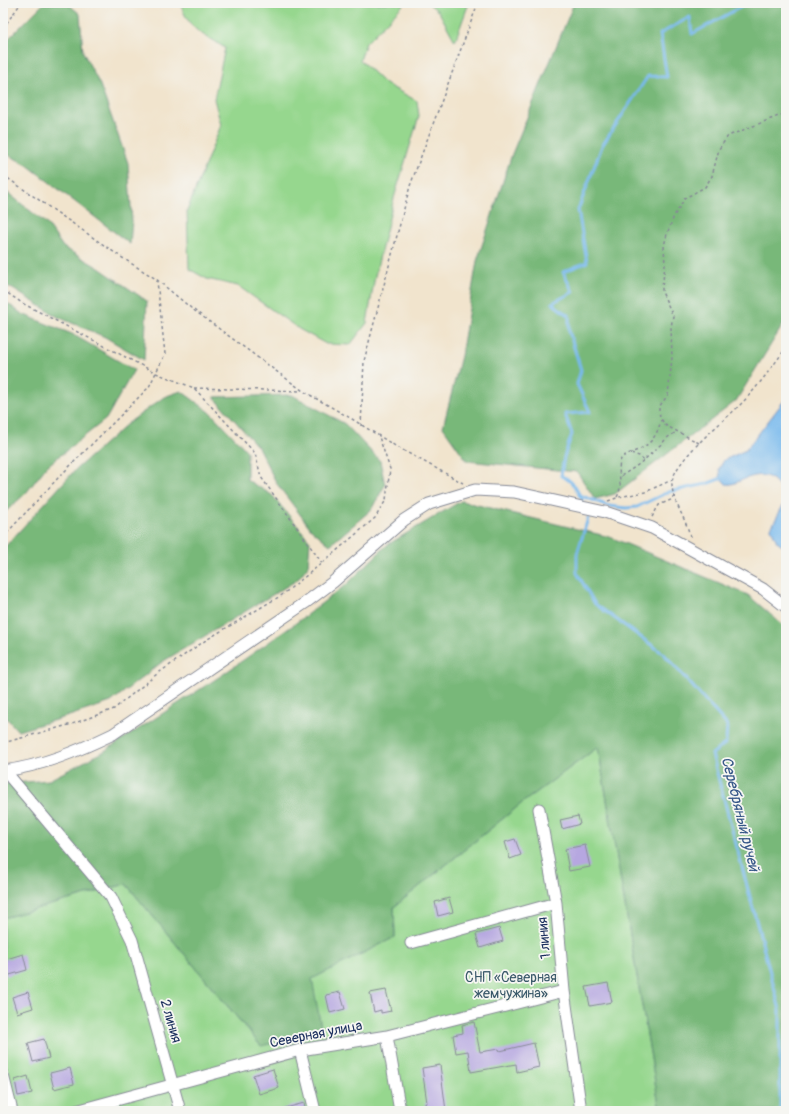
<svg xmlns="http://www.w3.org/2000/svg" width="789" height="1114" viewBox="0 0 789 1114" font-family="Pangolin,sans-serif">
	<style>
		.green { fill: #96d78e; stroke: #588376 }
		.forest { fill: #78b879; stroke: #4a746c }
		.water { fill: #78b9ed; stroke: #4a74a6 }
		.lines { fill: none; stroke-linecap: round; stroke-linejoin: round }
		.stream { stroke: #78b9ed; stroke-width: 3 }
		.building { fill: #b6a7e0 }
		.minor-casing { stroke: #868a96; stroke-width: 13 }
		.path { stroke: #868a96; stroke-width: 1.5; stroke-dasharray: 3 3; stroke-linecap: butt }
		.minor { stroke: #fff; stroke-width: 11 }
		.labels { text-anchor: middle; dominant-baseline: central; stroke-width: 3.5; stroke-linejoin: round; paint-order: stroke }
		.street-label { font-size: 14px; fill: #1b2f5e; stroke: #f6f6f2 }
		.park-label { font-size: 14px; fill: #3a596a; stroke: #f6f6f2 }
		.water-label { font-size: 15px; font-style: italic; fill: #375889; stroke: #f6f6f2 }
	</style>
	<rect width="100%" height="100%" fill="#f6f6f2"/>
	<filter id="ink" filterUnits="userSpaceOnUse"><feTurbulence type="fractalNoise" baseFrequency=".025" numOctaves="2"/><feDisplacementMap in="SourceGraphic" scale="8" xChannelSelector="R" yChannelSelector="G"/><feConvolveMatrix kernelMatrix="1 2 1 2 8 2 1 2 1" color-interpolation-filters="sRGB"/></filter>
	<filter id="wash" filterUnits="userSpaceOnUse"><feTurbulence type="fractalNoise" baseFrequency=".012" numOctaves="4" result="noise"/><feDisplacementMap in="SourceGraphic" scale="16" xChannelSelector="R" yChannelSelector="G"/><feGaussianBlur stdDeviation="0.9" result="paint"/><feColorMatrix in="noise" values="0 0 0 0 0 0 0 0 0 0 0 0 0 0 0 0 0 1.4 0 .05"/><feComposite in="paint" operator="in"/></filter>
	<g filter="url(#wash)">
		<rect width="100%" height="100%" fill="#f1e4cd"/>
		<!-- green -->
		<path class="green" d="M180,3H405L366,43L360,60L384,83L417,101L419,116L394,198L375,276L367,323L350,345L326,344L299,329L238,286L207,279L189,269L187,211L221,125L214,99L225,48C202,33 190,32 180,3Z
			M428,3H469L455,41L439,12Z
			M598,747L660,1111H3V918L126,884L260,1045L322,1032L311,979L395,937L394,907L522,803Z"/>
		<!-- forest -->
		<path class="forest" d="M44,3H67L80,14L83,52L100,85L128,163L132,221L130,244L27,165L3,152V44Z
			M574,3H786V320L736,401L615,494L595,499L577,472L467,461L443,427L461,356L477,261L512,154Z
			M3,189L48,225L63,247L99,268L147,301L144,360L105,337L58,317L3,283Z
			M3,300L22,314L72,334L134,370L106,419L47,466L26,493L3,514Z
			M181,391L210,412L247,451V480L272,495L310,541L308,566L297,580L162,662L111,702L69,716L18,731L3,714V549L76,469L127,424L164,397Z
			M292,395L345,424L380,461L385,485L371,510L330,545L311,529L277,484L258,447L214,397Z
			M461,501L610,537L748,595L786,628V1111H660L598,747L522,803L394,907L395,937L312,979L322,1032L261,1046L126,884L3,918V784L49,780L103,752L219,677L292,626L347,584L387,545Z"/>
		<!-- water -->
		<path class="water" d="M786,398V499C776,475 764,470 740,481C734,483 732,485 726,484L720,477L719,469L724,460L746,450Z
			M786,500V549L777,542L771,528Z"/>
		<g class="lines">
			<!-- stream -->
			<path class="stream" d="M579,495L609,506L626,508L637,507L668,492L706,484L722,478
				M582,500C577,490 573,480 561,476L564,457L572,434L565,414L590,412L577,384L581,370L569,331V316L552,303L573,292L563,272L587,262L578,210L602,146L648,76L667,77L660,34L690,17L692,34L748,3
				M588,518L577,554V573L595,604L664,654L727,725L726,743L712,754L780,1010V1111"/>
		</g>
		<g id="blocks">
			<!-- building -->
			<path class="building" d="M578,816L580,824L562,829L560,820Z
				M515,839L521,855L510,859L505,842Z
				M585,845L590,867L569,871L565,849Z
				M449,898L453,912L438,916L435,902Z
				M499,928L503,941L480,948L476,934Z
				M23,954L27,970L6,976L3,960Z
				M608,983L612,1002L590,1006L586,987Z
				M386,990L391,1011L381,1013V1010L374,1012L370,993Z
				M28,992L33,1008L17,1013L12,997Z
				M340,992L345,1009L330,1013L326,995Z
				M474,1022L480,1052L499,1049L500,1051L534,1043L539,1067L517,1072L516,1064L471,1072L468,1051L456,1053L453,1035L463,1033L462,1025Z
				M44,1039L49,1058L33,1062L28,1043Z
				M440,1065L446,1111H426L425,1103H427L422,1068Z
				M70,1068L74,1084L54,1089L50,1073Z
				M273,1069L279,1088L259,1094L253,1075Z
				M28,1076L32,1093L18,1096L15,1080Z
				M304,1103L306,1111H282V1109Z"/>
		</g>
	</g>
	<g filter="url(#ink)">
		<use href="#blocks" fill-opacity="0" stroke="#868a96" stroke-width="1"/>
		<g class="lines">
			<!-- minor casing -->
			<g class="minor-casing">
				<path id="minor" d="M3,771C42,766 78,751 113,734L305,603L333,582L404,520L429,504L475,490L514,492L537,497L605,512L652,528L763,589L786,607
					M5,771L111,897L132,940L180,1111
					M539,809L556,903L564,991L581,1111
					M411,943L556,903
					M387,1036L400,1111
					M300,1050L315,1111
					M3,1075L12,1111
					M76,1111L300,1050L387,1036L564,991"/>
			</g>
			<!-- path -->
			<path class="path" d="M3,28L21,3
				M3,175L121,257L156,279L191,308L303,391L352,419L397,447L463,483
				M3,290L22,303L156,373L194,388L255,453L261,477L322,563
				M194,388L302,391
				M361,426L364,361L410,186L478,3
				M699,443L665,425L660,417L659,412V407L668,395L672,358L671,327L673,316L662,292V287L665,266L664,246L667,234L674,216L685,198L705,187L712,176L719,149L728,136L786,113
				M631,453L639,456L644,461
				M621,476C635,468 647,458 658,447C666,440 666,437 677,432
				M617,497C624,485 616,471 621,459C626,453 632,453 638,450C652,444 658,433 661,420
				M608,501L619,497L645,492L672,480
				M652,517L659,505L673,499V496
				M3,537L58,478L149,387L165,354L157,281
				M690,537C687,519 673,504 672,485C670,463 724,421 740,405C757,388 772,367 786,348
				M3,743L72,724L114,709L157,674L206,640L282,595L322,563L375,518L386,500L390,469L379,437"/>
			<!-- minor -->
			<use href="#minor" class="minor"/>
		</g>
	</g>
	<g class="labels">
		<!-- street labels -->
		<g class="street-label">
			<text transform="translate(544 938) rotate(-95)">1 линия</text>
			<text transform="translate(171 1021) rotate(74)">2 линия</text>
			<text transform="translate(316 1034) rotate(-11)">Северная улица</text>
		</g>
		<!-- park labels -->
		<g class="park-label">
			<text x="511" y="977">СНП «Северная<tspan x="511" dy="16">жемчужина»</tspan></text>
		</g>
		<!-- water labels -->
		<g class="water-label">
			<text transform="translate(740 814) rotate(76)">Серебряный ручей</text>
		</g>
	</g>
	<!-- margin -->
	<rect width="789" height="1114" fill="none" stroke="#f6f6f2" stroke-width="16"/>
</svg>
